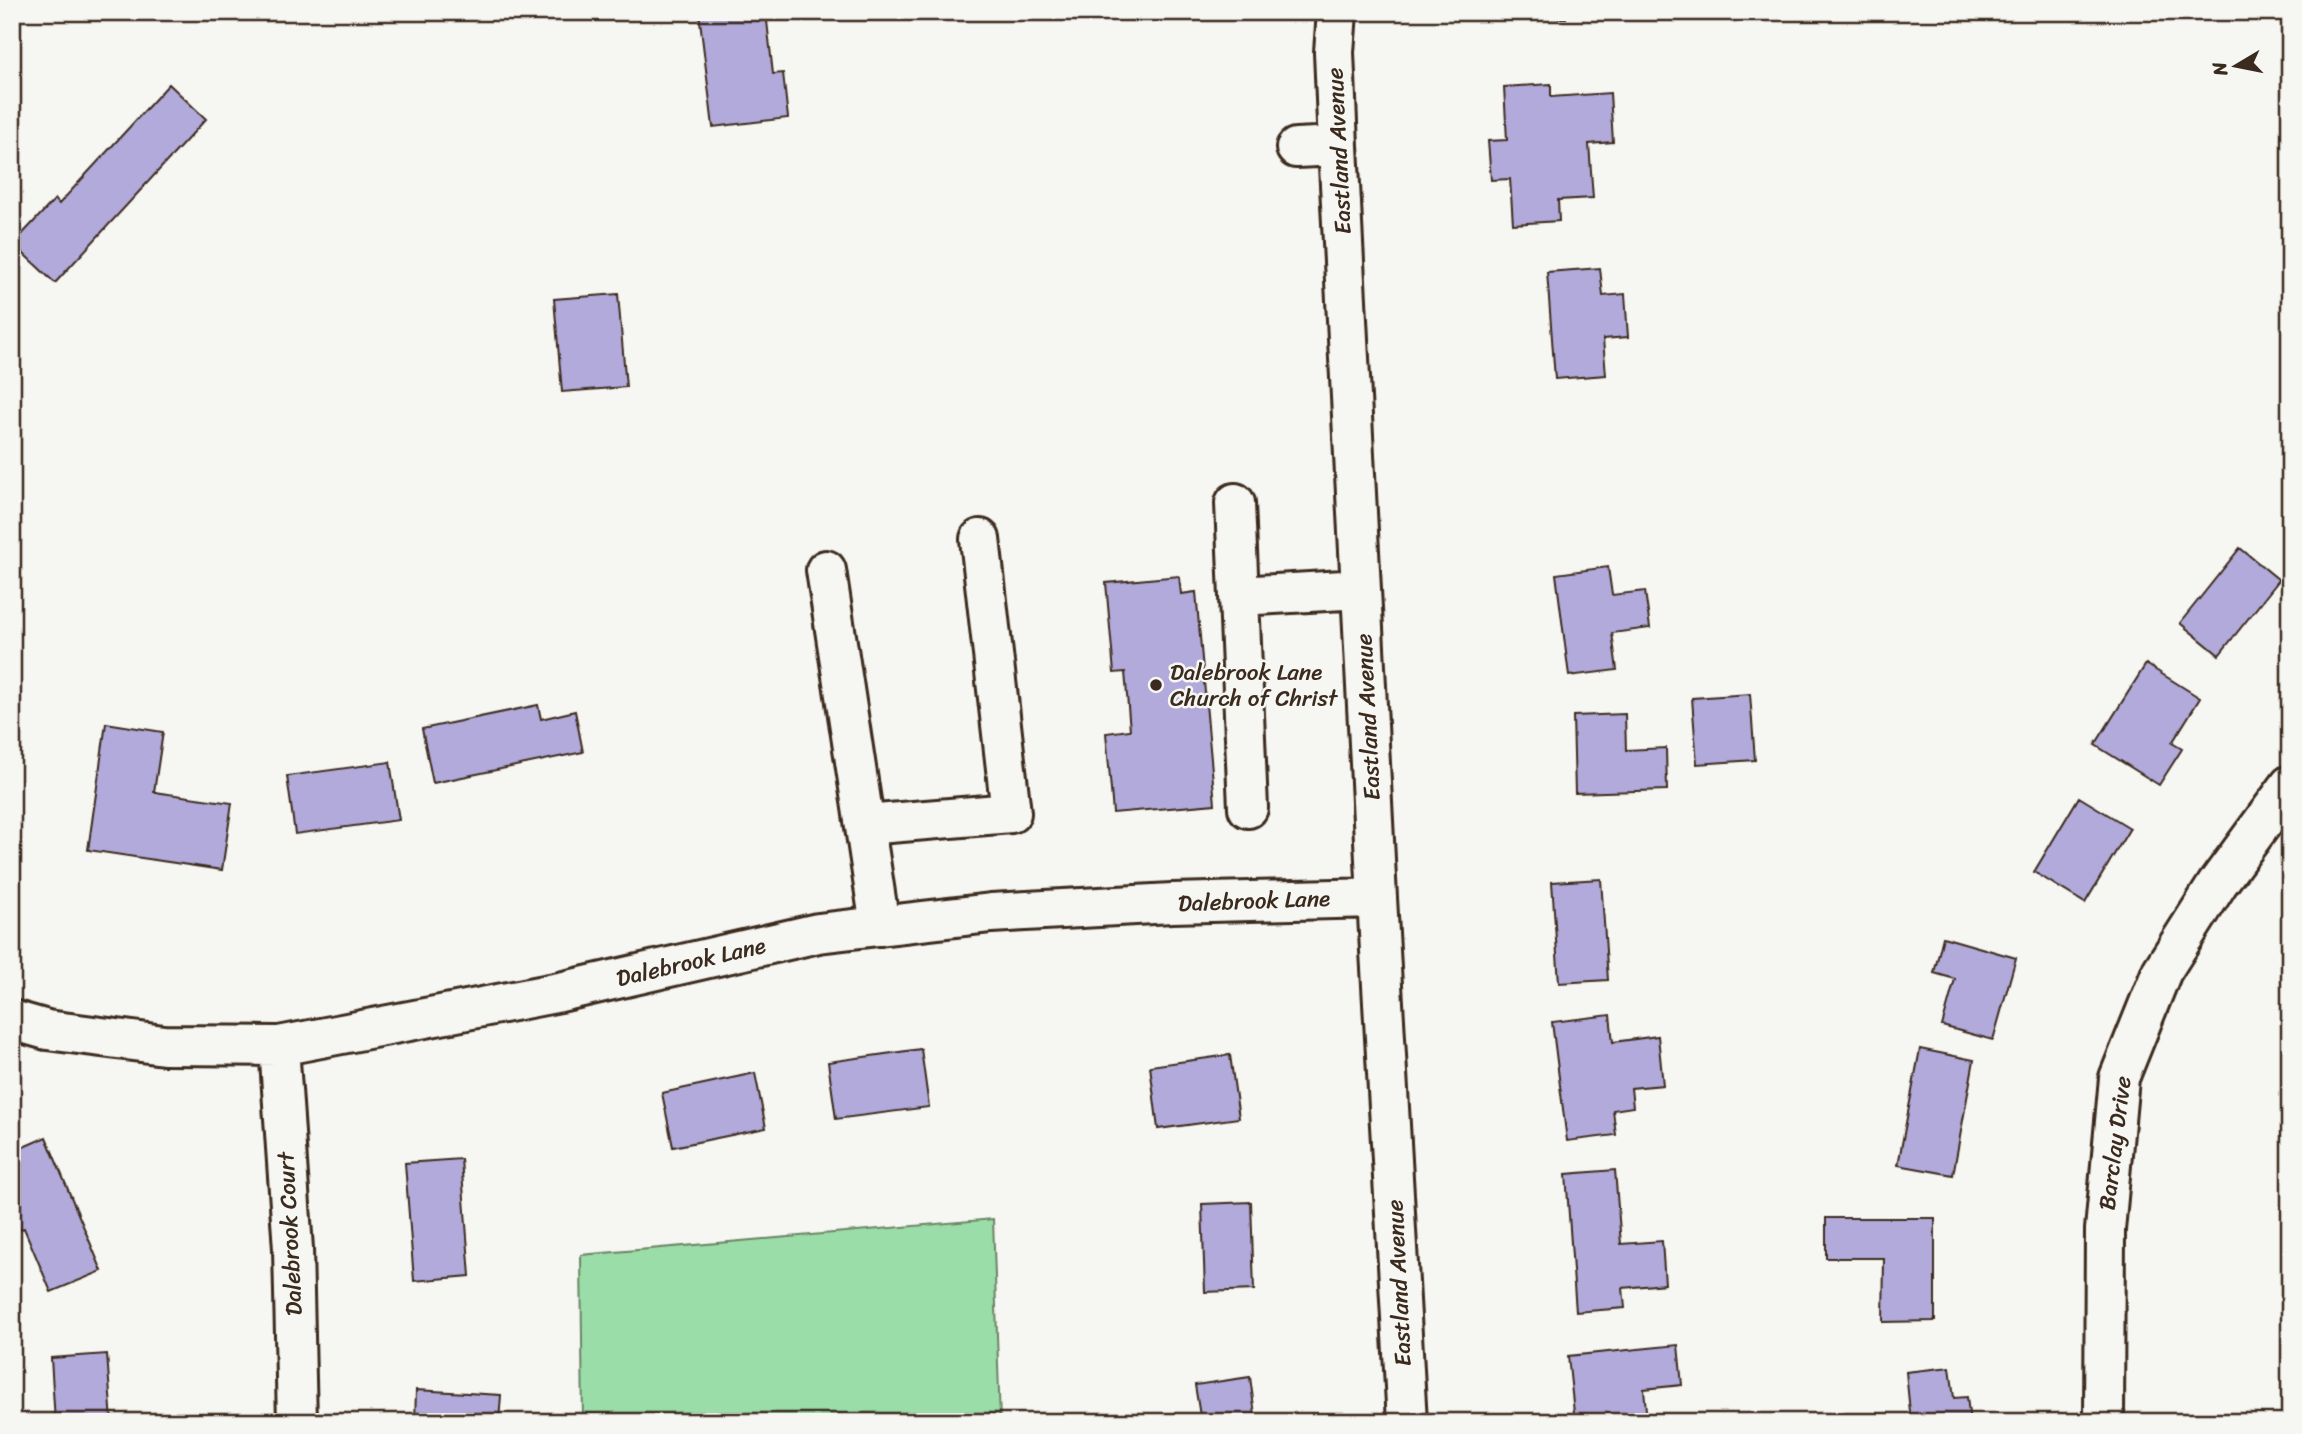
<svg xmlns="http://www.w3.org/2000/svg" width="2302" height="1434" viewBox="0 0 2302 1434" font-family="Sriracha,sans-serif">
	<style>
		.green { fill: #9adda9; stroke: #6a8464; stroke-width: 2 }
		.building { fill: #b1aadb; stroke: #3b2a1e; stroke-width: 2 }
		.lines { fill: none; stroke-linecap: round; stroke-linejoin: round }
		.minor-casing { stroke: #3b2a1e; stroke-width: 44 }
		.minor { stroke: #f6f6f2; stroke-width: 38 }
		.poi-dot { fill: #3b2a1e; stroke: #f6f6f2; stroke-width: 2.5 }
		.labels { text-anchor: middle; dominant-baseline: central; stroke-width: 5; stroke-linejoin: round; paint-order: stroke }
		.street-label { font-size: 23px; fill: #3b2a1e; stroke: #f6f6f2 }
		.poi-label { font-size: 23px; fill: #3b2a1e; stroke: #f6f6f2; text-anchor: start }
	</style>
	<rect width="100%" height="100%" fill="#f6f6f2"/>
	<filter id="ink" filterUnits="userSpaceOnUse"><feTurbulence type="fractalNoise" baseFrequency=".0143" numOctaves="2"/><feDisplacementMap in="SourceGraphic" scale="14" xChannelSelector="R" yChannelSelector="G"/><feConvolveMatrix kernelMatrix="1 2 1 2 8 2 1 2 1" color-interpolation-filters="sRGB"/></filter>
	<g filter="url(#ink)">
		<!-- green -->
		<path class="green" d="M993,1219L1000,1422H583L581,1255Z"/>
		<!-- building -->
		<path class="building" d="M699,12H766L773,74L783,73L788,118L713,127Z
			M1483,12H1566V18H1483Z
			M169,84L206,119L55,283L13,244L55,199L59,204Z
			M1551,84V97L1610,93L1613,142L1589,144L1593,198L1558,200L1559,221L1513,224L1510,179L1491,180L1488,141L1507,140L1504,87Z
			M1600,268L1603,296L1625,294L1628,337L1603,339L1606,375L1555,379L1547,272Z
			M618,294L626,387L562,392L554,299Z
			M2240,548L2279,580L2219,655L2180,623Z
			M1608,567L1612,595L1645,591L1650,628L1612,633L1617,670L1569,676L1556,574Z
			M1179,576L1181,594L1196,592L1215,804L1113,813L1106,733L1130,730L1125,672L1114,673L1106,583Z
			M2146,664L2200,698L2172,743L2182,749L2159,785L2095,745Z
			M1750,694L1755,760L1697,764L1692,698Z
			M538,705L541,719L575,711L583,752L433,783L422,729Z
			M1625,714L1626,750L1666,748L1667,790L1575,793L1573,716Z
			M106,723L163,732L154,792L232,803L222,870L88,850Z
			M390,762L399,820L295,834L287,776Z
			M2079,797L2130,828L2085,903L2034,872Z
			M1601,879L1608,980L1559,983L1552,882Z
			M1943,937L2016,958L1993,1040L1942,1026L1955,979L1934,973Z
			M1610,1015L1613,1042L1658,1036L1663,1085L1631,1088L1633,1107L1613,1110L1616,1135L1567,1141L1552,1022Z
			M921,1049L929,1107L836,1119L828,1062Z
			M1920,1049L1974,1060L1953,1175L1898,1165Z
			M1230,1055L1239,1118L1158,1129L1150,1066Z
			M755,1073L766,1128L673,1147L662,1093Z
			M46,1137L102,1271L51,1292L24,1228L12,1233V1152Z
			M461,1159L470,1276L414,1281L405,1163Z
			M1615,1170L1621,1244L1662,1241L1665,1284L1623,1288L1625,1308L1576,1312L1566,1174Z
			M1251,1202L1254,1290L1205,1292L1202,1204Z
			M1826,1218H1935V1321L1883,1322L1884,1258H1826Z
			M1678,1345L1682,1385L1644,1389L1647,1421L1575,1422L1568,1356Z
			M107,1354L112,1422H55L51,1358Z
			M1950,1367L1954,1398L1967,1397L1970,1422H1911L1906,1372Z
			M1250,1377L1256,1422H1201L1195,1385Z
			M416,1390L501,1395L499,1422H415Z"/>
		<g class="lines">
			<!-- minor casing -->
			<g class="minor-casing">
				<path id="minor" d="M1337,12L1334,52L1338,146L1377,898L1407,1422
					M1296,148L1338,146
					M1235,503L1248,808
					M826,570L880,926
					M1239,596L1361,589
					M865,825L1011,813L980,539
					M12,1020L47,1030L164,1045L279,1046L560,992L818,933L991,913L1172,903L1377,898
					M279,1046L293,1249L297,1422
					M2104,1422L2105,1230L2119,1078L2162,971L2218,883L2290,785"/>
			</g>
			<!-- minor -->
			<use href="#minor" class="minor"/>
		</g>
	</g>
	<!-- markers -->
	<circle class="poi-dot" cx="1156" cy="685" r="7"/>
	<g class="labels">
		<!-- street labels -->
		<g class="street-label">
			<text transform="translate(1339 151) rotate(-93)">Eastland Avenue</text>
			<text transform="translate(1368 717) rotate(-93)">Eastland Avenue</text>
			<text transform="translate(1254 901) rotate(-2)">Dalebrook Lane</text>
			<text transform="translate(691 962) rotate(-13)">Dalebrook Lane</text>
			<text transform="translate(2115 1143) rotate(-83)">Barclay Drive</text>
			<text transform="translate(290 1234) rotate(-93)">Dalebrook Court</text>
			<text transform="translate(1399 1283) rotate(-93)">Eastland Avenue</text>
		</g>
		<!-- poi labels -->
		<g class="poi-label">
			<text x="1170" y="672">Dalebrook Lane<tspan x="1170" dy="26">Church of Christ</tspan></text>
		</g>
	</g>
	<!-- margin -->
	<rect width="2302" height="1434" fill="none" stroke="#f6f6f2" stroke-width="42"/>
	<rect x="21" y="21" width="2260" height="1392" fill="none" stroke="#3b2a1e" stroke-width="2.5" filter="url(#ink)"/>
	<!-- north arrow -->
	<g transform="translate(2236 66) rotate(260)" stroke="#f6f6f2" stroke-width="5" paint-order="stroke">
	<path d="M0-5L12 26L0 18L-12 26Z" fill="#3b2a1e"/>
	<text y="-10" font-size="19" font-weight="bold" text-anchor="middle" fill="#3b2a1e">N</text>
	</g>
</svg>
